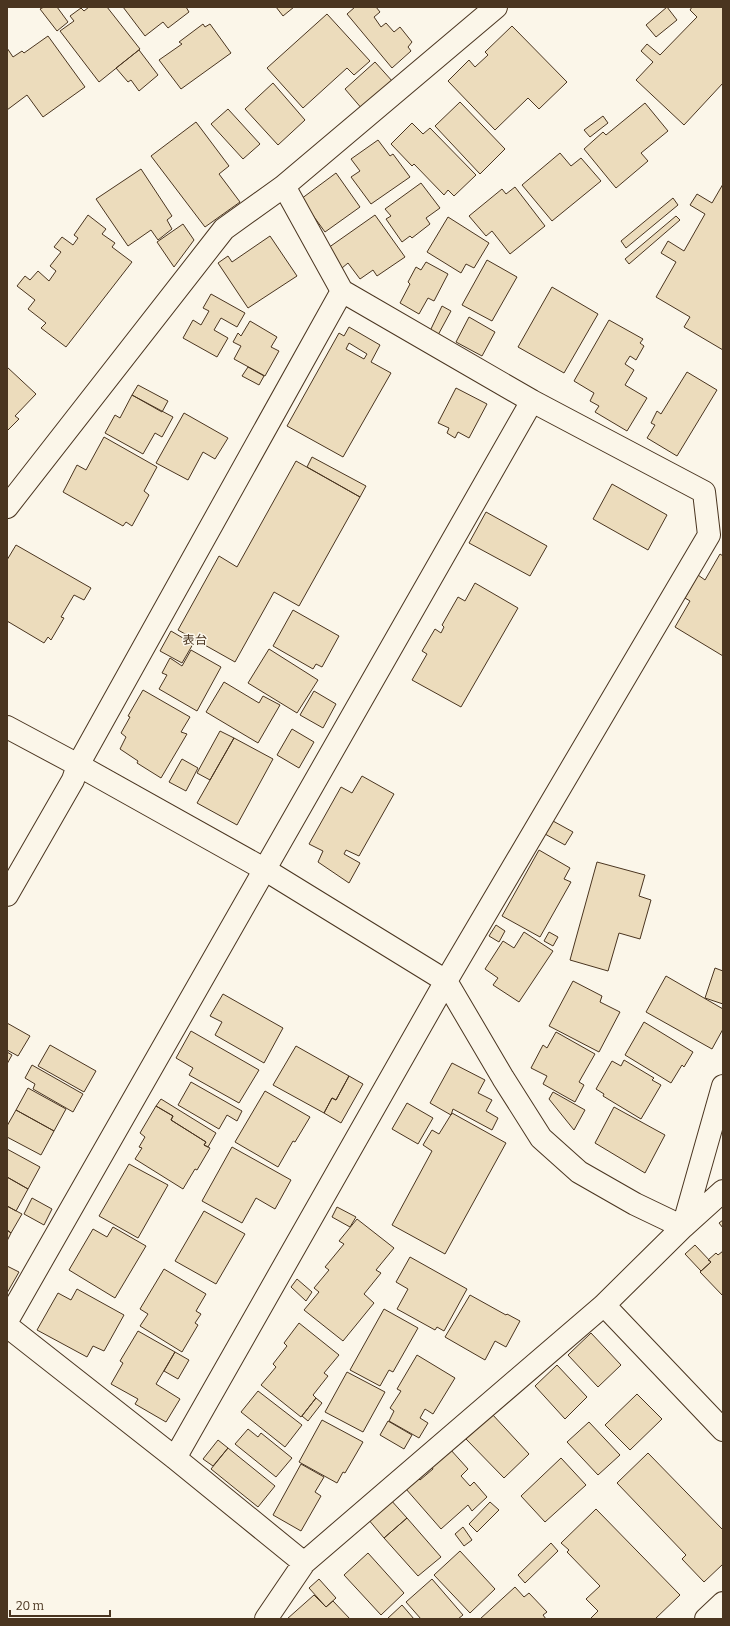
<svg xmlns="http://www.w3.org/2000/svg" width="730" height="1626" viewBox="0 0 730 1626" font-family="Bitter,'Noto Sans JP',serif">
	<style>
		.building { fill: #ecdcbc; stroke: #4a3520; fill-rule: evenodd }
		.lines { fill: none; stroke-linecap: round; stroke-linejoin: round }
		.minor-casing { stroke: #4a3520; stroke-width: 24 }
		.minor { stroke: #fbf6e9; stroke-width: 22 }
		.labels { text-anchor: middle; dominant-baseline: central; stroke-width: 3; stroke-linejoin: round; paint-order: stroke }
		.quarter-label { font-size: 12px; fill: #4a3520; stroke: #fbf6e9 }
	</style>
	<rect width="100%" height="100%" fill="#fbf6e9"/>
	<!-- building -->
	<path class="building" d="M44,7H57L68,22L57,31L40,9Z
		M89,7H107L140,49L99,82L60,31L74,21L70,16L81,8L84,11Z
		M123,7H186L189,12L168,28L163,22L145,36Z
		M276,7H294L283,16Z
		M355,7H376L380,12L374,17L381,27L386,23L394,32L400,27L412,42L408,47L411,51L392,68L347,14Z
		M667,7L677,20L656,37L646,25Z
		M692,7H723V83L684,125L636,80L653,62L641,51L647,44L660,55L697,17L690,10Z
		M327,14L370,61L354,75L347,68L303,108L267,68Z
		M203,24L205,27L210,24L231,53L181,89L159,60L182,44L179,42Z
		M512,26L567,82L539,109L528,98L495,130L448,81L469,60L475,67L488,55L485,52Z
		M48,36L85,87L43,117L27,95L7,110V48L13,57L22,51L24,53Z
		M139,50L158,75L139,91L131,80L128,82L116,68Z
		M375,62L393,82L363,110L345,89Z
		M273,83L305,120L278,145L245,109Z
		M460,102L505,149L480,174L435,126Z
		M645,103L668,131L641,153L648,161L616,188L584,149L603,132L606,135Z
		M228,109L260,144L243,159L211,124Z
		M603,116L608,123L590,137L584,130Z
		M196,122L229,166L219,174L240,202L205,227L151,156Z
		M412,123L423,134L430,128L476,175L454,196L448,190L444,195L414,164L412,166L391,144Z
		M378,140L390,156L393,154L410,177L371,204L351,177L360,171L351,159Z
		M560,153L571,166L581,158L601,181L552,221L522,185Z
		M141,169L172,216L167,220L172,229L158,240L151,230L128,246L96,199Z
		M336,173L360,207L325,232L301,199Z
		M421,183L440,208L426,218L430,224L412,238L410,236L402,242L386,219L391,216L385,209Z
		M723,184V350L684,327L690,317L656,297L676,262L661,253L668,241L684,251L705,214L690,205L697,194L712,203Z
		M515,187L545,226L510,254L492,231L486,236L469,216L502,189L506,194Z
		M673,198L678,205L626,248L621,241Z
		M88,215L106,229L102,234L115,243L112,247L132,262L66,347L41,328L46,323L28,309L35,300L17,286L25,276L30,280L38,271L49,281L56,271L50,266L61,252L54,247L62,237L73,245L78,238L74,235Z
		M375,215L405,257L377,276L373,270L360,279L348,263L342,268L328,248Z
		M676,216L680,220L629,264L625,259Z
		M448,217L489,243L474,268L466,264L461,273L427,252Z
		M183,224L194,240L174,267L157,242Z
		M270,236L297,276L248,308L218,263L228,256L232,262Z
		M487,260L517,277L492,321L462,305Z
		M426,262L448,274L434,301L428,298L419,314L400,303L410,284L408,282L416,267L421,270Z
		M552,287L598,314L564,373L518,347Z
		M211,294L245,313L237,327L221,318L214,330L228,338L217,357L183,338L193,320L201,325L209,311L203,308Z
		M442,306L451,311L438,335L430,331Z
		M469,317L495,332L482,356L456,342Z
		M609,320L643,339L640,343L644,346L636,360L630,356L625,364L634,370L625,385L647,398L627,431L595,412L599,406L590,401L594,393L574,381Z
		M250,321L277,337L271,347L279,351L265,376L234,359L241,346L233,342L238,333L241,336Z
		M349,327L380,345L371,362L391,373L343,457L287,426L339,333L344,336ZM349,343L367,354L364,359L346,349Z
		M7,367L36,394L15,416L19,419L7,431Z
		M248,367L264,376L259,385L242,376Z
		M687,372L717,390L677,456L647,438L655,425L651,423L657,411L661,414Z
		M138,385L168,401L162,412L132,395Z
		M456,388L487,404L469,438L458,432L455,438L447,433L449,428L438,423Z
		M132,395L173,417L162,437L155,433L143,454L105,433L115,415L120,418Z
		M184,413L228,438L215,459L203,452L188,480L156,463Z
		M104,437L157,467L144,491L149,495L132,526L126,522L123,526L63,492L77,465L86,470Z
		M312,457L366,486L360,497L307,467Z
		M296,461L360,497L299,606L274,592L235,662L178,630L219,556L237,567Z
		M612,484L667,515L648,550L593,519Z
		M486,512L547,546L530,576L469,543Z
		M16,545L91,588L84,600L74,595L61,617L64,618L51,640L48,637L44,643L7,621V560Z
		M720,554L723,556V656L675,627L690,601L685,598L698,575L705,580Z
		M475,583L518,608L461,707L412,680L427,654L422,651L435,629L441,633L444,627L442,625L458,597L465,601Z
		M293,610L339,636L322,667L316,664L313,669L273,646Z
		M171,631L193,644L182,663L160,651Z
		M269,649L318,680L297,713L248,683Z
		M191,650L221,667L197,711L159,689L167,675L162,673L170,658L182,666Z
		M224,682L259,703L263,696L280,705L258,743L206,712Z
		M143,690L190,717L181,732L187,734L161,778L137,763L138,761L120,749L126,737L121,733L130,717L128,716Z
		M314,691L336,704L323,728L300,715Z
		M292,729L314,742L299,768L277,755Z
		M220,731L234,738L210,780L197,773Z
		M234,738L273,759L237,825L197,803Z
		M182,759L198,768L186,791L169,782Z
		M362,776L394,794L359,856L346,850L344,854L360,863L349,883L318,862L323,851L309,844L341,787L352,793Z
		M553,821L573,832L565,845L545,834Z
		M539,850L570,868L564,879L571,882L540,937L502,916Z
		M597,862L645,875L639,896L651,900L640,939L619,933L608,971L570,960Z
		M496,925L505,931L499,942L489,936Z
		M524,932L553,951L519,1002L493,985L498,978L485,969L503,941L514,948Z
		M549,932L558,937L553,946L544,941Z
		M715,968L723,971V1004L705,998Z
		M666,976L723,1009V1029L712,1049L646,1012Z
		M573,981L602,996L600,1002L620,1012L599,1052L549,1026Z
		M223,994L283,1028L264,1063L215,1035L222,1022L210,1016Z
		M644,1022L693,1052L684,1067L682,1065L671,1083L625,1055Z
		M7,1023L30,1036L18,1056L7,1050Z
		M191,1031L259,1070L239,1103L189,1075L193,1068L176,1058Z
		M556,1032L595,1054L579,1082L584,1085L575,1102L543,1084L547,1076L531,1068L543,1045L547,1048Z
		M50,1045L96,1071L84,1092L38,1066Z
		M296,1046L349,1076L336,1100L332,1098L324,1113L273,1085Z
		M7,1052L12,1055L7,1064Z
		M624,1060L654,1078L652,1080L661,1085L641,1119L603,1096L604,1094L596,1089L612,1061L621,1066Z
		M452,1063L485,1080L478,1093L492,1100L486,1111L498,1118L492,1130L453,1109L451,1115L430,1103Z
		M32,1065L83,1094L73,1112L33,1089L35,1084L25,1078Z
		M349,1076L363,1084L341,1123L324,1113L332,1098L336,1100Z
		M191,1082L242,1111L237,1121L227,1115L219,1129L178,1105Z
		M28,1088L66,1109L54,1131L16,1110Z
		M265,1091L310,1117L295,1142L293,1141L278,1167L235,1142Z
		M553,1092L585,1110L574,1130L549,1099Z
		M161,1099L216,1133L208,1147L204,1145L206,1142L171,1120L173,1116L156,1106Z
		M407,1103L433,1118L418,1144L392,1129Z
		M156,1106L173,1116L171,1120L206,1142L204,1145L210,1148L197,1170L195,1169L183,1189L135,1159L142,1148L139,1147L145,1137L140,1133Z
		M614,1107L665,1135L645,1173L595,1143Z
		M16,1110L54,1131L41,1155L7,1137V1126Z
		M452,1113L506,1143L445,1254L392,1225L432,1151L423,1145L432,1130L439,1134Z
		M232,1147L291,1180L275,1209L256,1198L242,1223L202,1201Z
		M7,1149L40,1167L28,1189L7,1177Z
		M129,1164L168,1185L138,1238L99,1216Z
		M7,1177L28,1189L16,1211L7,1206Z
		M32,1198L52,1209L44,1225L24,1214Z
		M7,1206L22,1214L11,1233L7,1230Z
		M337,1207L356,1217L350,1227L332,1217Z
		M204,1211L245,1234L216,1284L175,1261Z
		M357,1219L394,1248L376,1270L381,1273L364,1294L374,1303L343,1341L304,1310L319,1292L314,1288L329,1270L325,1267L344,1244L339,1241Z
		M723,1220V1228L719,1223Z
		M113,1227L146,1246L115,1298L69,1270L93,1229L107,1237Z
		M7,1230L11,1233L7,1241Z
		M695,1245L711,1262L701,1271L685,1254Z
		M723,1251V1296L700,1272L711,1262L708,1260L716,1253L718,1255Z
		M410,1257L467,1289L444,1331L437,1327L435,1330L397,1309L408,1289L396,1282Z
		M7,1266L19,1272L7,1293Z
		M164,1269L206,1294L196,1311L201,1314L195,1323L198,1325L182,1352L140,1326L148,1314L140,1309Z
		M297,1279L312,1292L306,1301L291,1287Z
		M77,1289L124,1315L104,1351L93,1346L87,1357L37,1330L58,1293L71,1300Z
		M470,1295L506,1315L507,1314L520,1321L506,1347L495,1341L485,1360L445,1337Z
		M384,1309L418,1328L393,1372L389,1370L380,1386L350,1370Z
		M299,1323L339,1355L324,1373L328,1376L313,1395L316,1398L301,1417L261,1385L276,1367L273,1364L287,1346L284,1343Z
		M138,1331L175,1352L156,1384L180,1399L166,1422L135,1404L138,1399L111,1384L123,1363L120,1361Z
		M591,1333L621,1365L598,1387L568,1355Z
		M175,1352L189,1360L178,1379L164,1371Z
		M417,1355L455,1378L433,1414L425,1409L420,1418L428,1423L419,1438L389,1421L394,1411L390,1408L401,1391L397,1389Z
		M557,1365L587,1397L565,1419L535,1386Z
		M347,1372L385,1392L363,1432L325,1412Z
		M258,1391L302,1425L285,1447L241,1412Z
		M637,1394L662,1419L630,1450L605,1425Z
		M316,1398L322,1403L308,1421L302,1416Z
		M492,1414L529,1454L504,1478L466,1439Z
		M322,1420L363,1442L345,1473L343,1472L337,1483L299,1462Z
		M388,1421L412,1435L404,1449L380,1435Z
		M589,1422L620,1455L598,1475L567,1442Z
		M248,1429L258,1437L261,1433L292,1458L276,1477L235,1444Z
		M218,1440L228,1448L213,1466L203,1459Z
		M228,1448L275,1486L258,1507L211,1469Z
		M450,1449L468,1469L461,1476L470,1486L474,1482L487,1497L472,1511L468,1505L441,1529L406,1489L418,1478L420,1480L433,1469L431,1465Z
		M648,1453L723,1530V1564L704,1582L682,1559L686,1555L617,1483Z
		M561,1458L586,1485L545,1522L521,1496Z
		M301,1464L324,1477L315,1492L321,1496L301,1531L273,1515Z
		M390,1499L407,1518L384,1538L368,1519Z
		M490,1502L499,1510L477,1532L469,1524Z
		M596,1509L680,1595L655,1619H590L598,1611L586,1599L600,1586L567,1552L569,1550L561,1543Z
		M407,1518L441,1557L418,1576L384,1538Z
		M463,1527L472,1540L464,1546L455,1534Z
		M551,1543L558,1551L525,1583L518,1575Z
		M460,1551L495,1589L470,1613L434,1575Z
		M368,1553L404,1593L381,1615L344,1575Z
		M319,1579L336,1598L326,1607L309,1588Z
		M432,1579L463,1615L458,1619H421L406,1602Z
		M515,1587L524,1597L529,1593L547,1612L543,1615L546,1619H480Z
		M314,1595L326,1607L333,1601L350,1619H287Z
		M402,1605L414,1619H387Z"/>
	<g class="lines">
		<!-- minor casing -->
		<g class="minor-casing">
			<path id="minor" d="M7,507L224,229L284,186L496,7
				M7,727L78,765L264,869L446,981L503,1078L541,1138L579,1172L635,1204L683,1227L723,1086
				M7,895L73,780L78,765L342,291
				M604,1305L723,1430
				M7,1321L532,401
				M7,1326L175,1458L304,1563
				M175,1458L446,981L709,535L704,492L532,401L342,291L284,186
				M266,1619L304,1563L604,1305L683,1227L723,1191
				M706,1619L723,1603"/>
		</g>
		<!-- minor -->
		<use href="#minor" class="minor"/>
	</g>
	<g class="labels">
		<!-- quarter labels -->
		<g class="quarter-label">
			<text x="195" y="640">表台</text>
		</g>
	</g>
	<!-- border -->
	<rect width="730" height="1626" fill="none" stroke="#4a3520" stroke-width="16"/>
	<!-- scale -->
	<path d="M10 1610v6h100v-6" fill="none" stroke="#4a3520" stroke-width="2"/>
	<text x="16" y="1610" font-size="12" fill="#4a3520" stroke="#fbf6e9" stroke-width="3" paint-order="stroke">20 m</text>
</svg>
